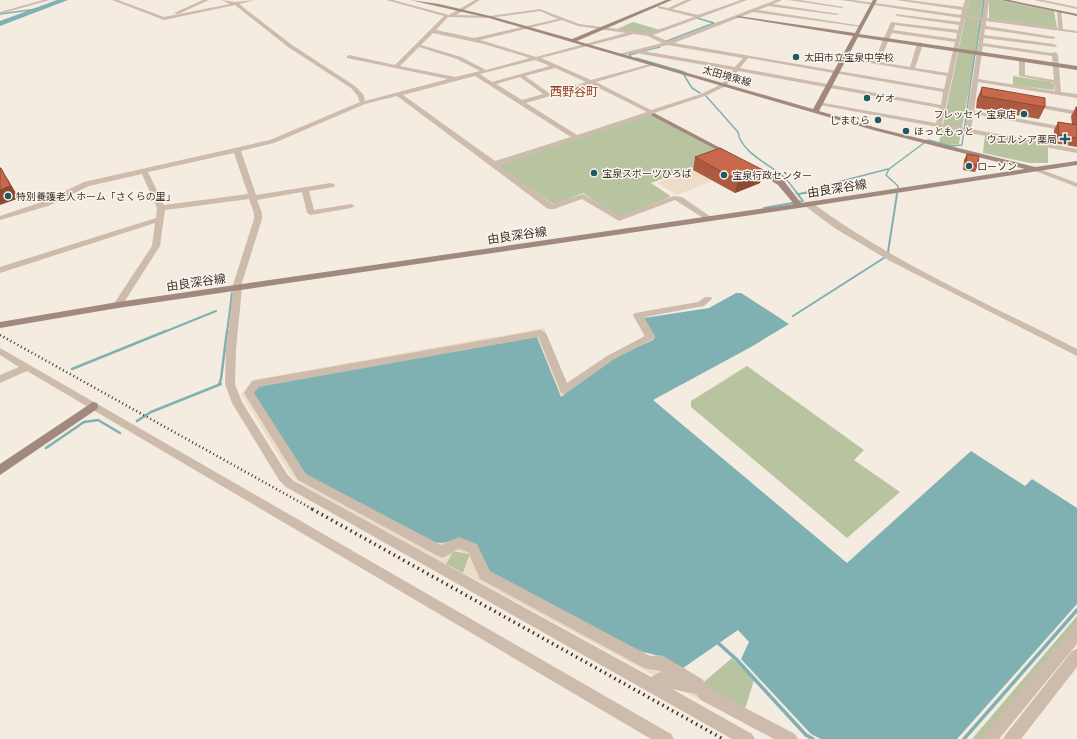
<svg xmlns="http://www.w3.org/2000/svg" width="1077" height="739" viewBox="0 0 1077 739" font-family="Montserrat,'Noto Sans JP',sans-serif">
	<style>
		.green { fill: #b8c4a0 }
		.plaza { fill: #ecdcc8 }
		.water { fill: #7fb0b2 }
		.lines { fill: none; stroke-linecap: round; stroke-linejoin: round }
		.stream-far3 { stroke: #7fb0b2; stroke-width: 1.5 }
		.stream-far2 { stroke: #7fb0b2; stroke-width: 2 }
		.stream-far1 { stroke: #7fb0b2; stroke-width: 2.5 }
		.stream { stroke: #7fb0b2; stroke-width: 3.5 }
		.river { fill: #7fb0b2; fill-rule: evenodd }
		.street { fill: #cdbbac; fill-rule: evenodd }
		.secondary { fill: #a18a7d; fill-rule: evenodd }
		.rail-far1 { stroke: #3b302b; stroke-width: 2.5; stroke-dasharray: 1 3; stroke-linecap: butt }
		.rail { stroke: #3b302b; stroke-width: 3.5; stroke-dasharray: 1.5 4; stroke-linecap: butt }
		.wall { fill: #ac5a40 }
		.shaded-wall { fill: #8c4a34 }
		.building { fill: #c8694b; stroke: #8c4a34 }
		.poi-dot { fill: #1f5a5e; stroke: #fbf5ee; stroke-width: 1.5 }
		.labels { text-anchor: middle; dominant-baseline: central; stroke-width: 3; stroke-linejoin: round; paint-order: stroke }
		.far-poi-label { font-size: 10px; fill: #3b302b; stroke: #fbf5ee; text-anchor: start }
		.far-street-label { font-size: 10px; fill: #3b302b; stroke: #fbf5ee }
		.far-quarter-label { font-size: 12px; fill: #8c3b22; stroke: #fbf5ee }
		.street-label { font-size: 12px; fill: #3b302b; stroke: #fbf5ee }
	</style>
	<rect width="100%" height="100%" fill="#f4ebe1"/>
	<!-- green -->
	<path class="green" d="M969,0H985L959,144L950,145L939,143Z
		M989,0H998L1054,11L1057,28L989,19Z
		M633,22L660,30L649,34L617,29Z
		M1013,76L1050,82L1054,84V90L1013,85Z
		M647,115H650L724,154V156L651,183L669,195L670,197L620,217L617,216L583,193L555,204L551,203L498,165Z
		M985,135L1048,147V163H1030L983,153Z
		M747,366L864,450L854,460L900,492L847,538L691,407V401Z
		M453,551L470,554L463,573L446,564Z
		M1077,616V626L983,739H972Z
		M732,658L754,680L745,709L704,688V682Z"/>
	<!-- plaza -->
	<path class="plaza" d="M693,170L712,181L677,195L657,183Z
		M700,303L702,305L644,318L655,337L653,340L609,360L560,397L539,336L257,386L454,540L645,657L698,677L704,682V688L775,739L665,682L667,676L659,672L655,676L463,573L470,554L453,551L446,564L304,486L292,477L241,394L253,380L544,328L567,385L644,336L632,314Z"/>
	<!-- water -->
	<path class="water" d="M736,293H741L789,324L751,347L653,400L847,563L971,451L1025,486L1032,479L1077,508V604L957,739H821L811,734L741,659L749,642L738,630L683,668L660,656L639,651L488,572L475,547L454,540L443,543L429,542L304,474L251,393L257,386L537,337L561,397L609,360L653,340L655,337L644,318L709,308Z"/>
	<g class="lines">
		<!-- stream-far3 -->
		<path class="stream-far3" d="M0,14L37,9
			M982,18L984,0
			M667,41L714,23L697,18
			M643,51L660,47
			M976,51L981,20
			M631,57L629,55L637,53
			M636,58L684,72
			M684,75L692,88L700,93
			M969,94L975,54
			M706,96L738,132C741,153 771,165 785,178C789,182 793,188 797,193
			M898,188V186L886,175L889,169L928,140L951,146L962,145L969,95
			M804,193L814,191L838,182L888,169"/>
		<!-- stream-far2 -->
		<path class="stream-far2" d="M799,194L809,192
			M764,208L803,201L796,192
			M888,252L897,194
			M793,316L887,256
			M164,332L216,311
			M227,332L232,293"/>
		<!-- stream-far1 -->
		<path class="stream-far1" d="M72,369L166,331
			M219,384L221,379L227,331
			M137,421L151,412L221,384
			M46,448L84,422L98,420L120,433"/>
		<!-- stream -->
		<path class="stream" d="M717,642L736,659L806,735L813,739
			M964,739L1077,610"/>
		<!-- river -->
		<path class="river" d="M57,0H68L0,26V21Z"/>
		<!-- street -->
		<path class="street" d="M43,0H50L0,14V12Z
			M112,0H118L164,17L230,4L221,0L235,2L255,0L239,4L292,45L355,86L363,94L365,101L448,79L347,58V56L349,55L395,65L444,16L386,0H393L449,15L475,0H480L456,15L490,16L540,9L579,24L649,33L694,17L658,8V6L668,8L686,0H692L672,9L698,15L741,0H747L653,35L668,41L776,0H782L773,4L839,14L837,15L768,6L758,10L863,26L861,27L753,12L674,43L944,89L947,76L841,58L844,56L874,61L891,22L958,30L959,25L897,16L895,14L960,22L961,18L841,0H853L961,15L962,10L896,0H908L963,7L965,0H969L966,15L982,18L985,0H989L987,18L1058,28L1057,11L1061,10L1063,29L1077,31V33L986,21V26L1056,37L1053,39L985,29L984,35L1054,44L1057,46L1056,47L984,38L983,43L1051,53L1056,52L1058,55L1061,92L1077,94V98L978,82L974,111L1077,129V133L974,114L971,129L1077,149V153L820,105L817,103L818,102L936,123L940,108L738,71L726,86L705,96L654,113L656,114V116H647L499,165L552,204L583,194L620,216L674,196L682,197L711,217V221H708L675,200L619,221L582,199L554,209H548L397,96L365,104L274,143L241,151L256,195L331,183L335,185L334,187L309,191L314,210L351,204L355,206L351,208L311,215L307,213L302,192L257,200L262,213V219L241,286L242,288L236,349L235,384L242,402L287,474L294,481L651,677L660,672L664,673C657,668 651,671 644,668L480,579L468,552L459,549C453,551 449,555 443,558L438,556L298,480L244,393L252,381L256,380L541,330L546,333L567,383L607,356L645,336L633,315L635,313L698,302L705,297H711L712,299L704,306L644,317L655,337L653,339L613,360L565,394L561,393L560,390L538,337L259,387L254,393L306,474L441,545L459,537L477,544L490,571L650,656L660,655L665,657L702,679L711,690L795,734L798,739H774L701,700L696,694L672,689L752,734L755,739H732L286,487L279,480L232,403L225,384L226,349L233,290L232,288L254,219V213L249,199L165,210L160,246L121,307H115L113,305L152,246L155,223L0,273V267L156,218L157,208L142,174L89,186L48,206L0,220V216L42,202L84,182L270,140L360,102L357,95L351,88L288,47L235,5L164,20ZM540,11L558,19L474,38L436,30L448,17L490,18ZM965,18L982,20L965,128L942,124ZM562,20L578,26L626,33L536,57L480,40ZM895,25L957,33L956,39L893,30ZM433,33L484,44L530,58L486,70L461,57L421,45ZM892,33L955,42L948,73L915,68L923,44L920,42L917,44L910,67L879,62ZM634,34L648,36L662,43L619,54V56L636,53L733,70L722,84L701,94L651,110L596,82L654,65V63L591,80L541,58ZM667,45L743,58L735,67L643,51ZM983,46L1052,56L1054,80L1025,75V60L1022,58L1019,60V76L1054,83L1055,91L978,79ZM419,47L457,59L480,71L455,77L400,66ZM748,58L943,92L941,105L740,68ZM535,60L550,66L492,82L480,74ZM555,68L586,82L549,93L525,76ZM475,76L571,137L495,161L403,95ZM520,77L543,94L522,100L496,84ZM591,84L647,112L577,135L526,103ZM234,153L248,194L164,205L148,172Z
			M203,0H209L178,14L174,13Z
			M788,0H800L844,7L842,8Z
			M1034,0H1043L1077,7V9Z
			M1032,103L1077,111V115L1030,106L1029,105Z
			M1037,168L1077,183V187L1035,171V169Z
			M805,202H811C892,262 987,303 1077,349V356L890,261L836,229L805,206Z
			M0,348L671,734L674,739H651L27,371L0,383V375L19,367L0,355Z
			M1077,626V644L999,739H981L984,734L1072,628Z
			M1077,649V667L1021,739H1003L1006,734L1072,651Z"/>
		<!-- secondary -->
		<path class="secondary" d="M410,0L439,4L490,16L572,39L666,0H672L577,41L813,109L853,36L736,17L738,16L855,33L873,0H877L859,34L1077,66V70L858,37L819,111L877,128L1035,167L1077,161V165L799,208L118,308L0,328V322L118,302L794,204L778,185L749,167V165L751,164L784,181L801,203L1025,169L873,130L489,18Z
			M1000,0H1009L1077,14V16Z
			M654,113L732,154L733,155L728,156L652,116L651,115Z
			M93,402L97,403L98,406L97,409L0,475V464Z"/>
		<!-- rail-far1 -->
		<path class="rail-far1" d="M0,335L314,510"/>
		<!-- rail -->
		<path class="rail" d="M312,509L723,739"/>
	</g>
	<!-- wall -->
	<path class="wall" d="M982,87L1045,107L1039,119L976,108L977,99Z
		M1076,107H1077V147L1054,143V130L1058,122L1072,124L1071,116Z
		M967,154L978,165L975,172L963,170L964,160Z
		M695,157L760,183L735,193L693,170Z"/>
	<!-- shaded-wall -->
	<path class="shaded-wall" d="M1,168L16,193L17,199L0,205V190L7,180Z
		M763,170L760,183L735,193L738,181Z"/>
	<!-- building -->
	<path class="building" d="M982,87L1045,98V107L981,96Z
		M1076,107H1077V117Z
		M1058,122L1077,125V138L1059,135Z
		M720,148L763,170L738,181L695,157Z
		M967,154L979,156L978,165L966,164Z
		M0,168H1L7,180H8L10,186L0,190Z"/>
	<!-- markers -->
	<g class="poi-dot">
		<circle cx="796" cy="57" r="4"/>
		<circle cx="867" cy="98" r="4"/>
		<circle cx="1024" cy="114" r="4"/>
		<circle cx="878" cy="120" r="4"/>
		<circle cx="906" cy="131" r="4"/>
		<path d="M1063 133h4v4h4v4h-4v4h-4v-4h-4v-4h4z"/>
		<circle cx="969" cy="166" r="4"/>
		<circle cx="594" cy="173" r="4"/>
		<circle cx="724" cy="175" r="4"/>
		<circle cx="8" cy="196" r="4"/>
	</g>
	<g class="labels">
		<!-- far-poi labels -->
		<g class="far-poi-label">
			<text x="804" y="57">太田市立宝泉中学校</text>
			<text x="875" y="98">ゲオ</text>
			<text x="1016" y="114" text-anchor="end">フレッセイ 宝泉店</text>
			<text x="870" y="120" text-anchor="end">しまむら</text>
			<text x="914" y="131">ほっともっと</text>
			<text x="1057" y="139" text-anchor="end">ウエルシア薬局</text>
			<text x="977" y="166">ローソン</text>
			<text x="602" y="173">宝泉スポーツひろば</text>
			<text x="732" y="175">宝泉行政センター</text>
			<text x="16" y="196">特別養護老人ホーム「さくらの里」</text>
		</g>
		<!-- far-street labels -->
		<g class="far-street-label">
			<text transform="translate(727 76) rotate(16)">太田境東線</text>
		</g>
		<!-- far-quarter labels -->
		<g class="far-quarter-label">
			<text x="574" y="91">西野谷町</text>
		</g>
		<!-- street labels -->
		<g class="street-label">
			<text transform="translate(837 188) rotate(-9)">由良深谷線</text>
			<text transform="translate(517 235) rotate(-8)">由良深谷線</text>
			<text transform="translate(196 282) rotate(-8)">由良深谷線</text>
		</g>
	</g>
</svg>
